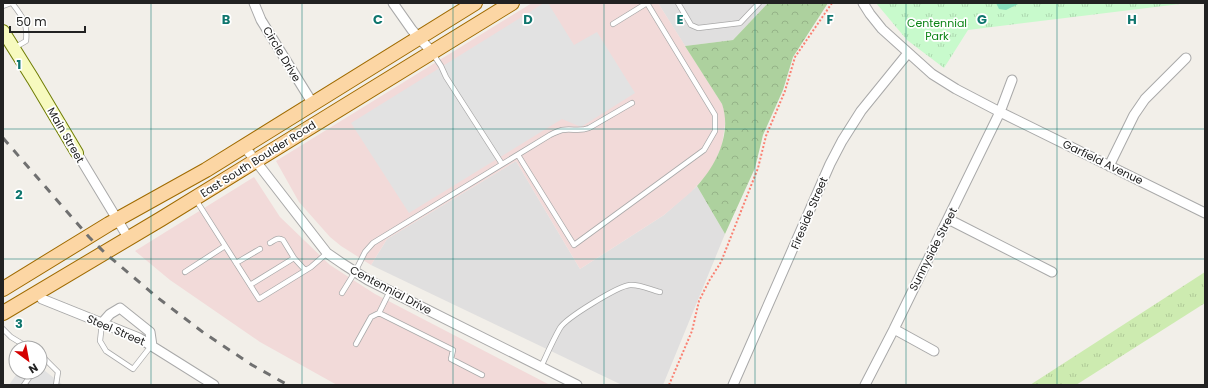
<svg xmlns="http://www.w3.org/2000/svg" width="1208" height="388" viewBox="0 0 1208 388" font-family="Poppins,sans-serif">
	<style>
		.residential { fill: #e0dfdf }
		.commercial { fill: #f2dad9 }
		.grass { fill: url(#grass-tufts) }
		.forest { fill: url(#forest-crowns) }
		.park { fill: url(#park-tufts) }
		.pitch { fill: #88e0be }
		.parking { fill: #e2e2e2 }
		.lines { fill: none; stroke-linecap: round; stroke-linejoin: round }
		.lane-casing { stroke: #a9a9a9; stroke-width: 6 }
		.street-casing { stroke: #a9a9a9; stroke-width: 11 }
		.secondary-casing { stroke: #707d05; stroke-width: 14 }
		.primary-casing { stroke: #a06b00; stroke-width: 16 }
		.path { stroke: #fa8072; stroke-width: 2; stroke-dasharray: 2 2; stroke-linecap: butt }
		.lane { stroke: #fff; stroke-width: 4.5 }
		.street { stroke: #fff; stroke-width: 9 }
		.secondary { stroke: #f7fabf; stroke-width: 12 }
		.primary { stroke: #fcd6a4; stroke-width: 14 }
		.rail { stroke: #707070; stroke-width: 3; stroke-dasharray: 8 8; stroke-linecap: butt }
		.grid { fill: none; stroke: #0f766e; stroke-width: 1; stroke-opacity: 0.55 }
		.labels { text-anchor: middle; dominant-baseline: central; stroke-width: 3.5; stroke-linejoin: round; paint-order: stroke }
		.park-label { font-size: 11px; fill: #0c8416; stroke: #fff }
		.street-label { font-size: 11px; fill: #222; stroke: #fff }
		.grid-label { font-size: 13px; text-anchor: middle; font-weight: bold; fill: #0f766e; stroke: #fff; stroke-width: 3.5; stroke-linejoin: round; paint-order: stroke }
	</style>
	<defs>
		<pattern id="grass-tufts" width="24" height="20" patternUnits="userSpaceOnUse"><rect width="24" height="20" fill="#cdebb0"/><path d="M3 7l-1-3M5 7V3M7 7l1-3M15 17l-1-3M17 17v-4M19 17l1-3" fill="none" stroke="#b0c997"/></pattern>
		<pattern id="forest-crowns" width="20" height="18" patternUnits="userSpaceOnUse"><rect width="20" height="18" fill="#add19e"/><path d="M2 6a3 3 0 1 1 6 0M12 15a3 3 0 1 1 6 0" fill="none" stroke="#95b388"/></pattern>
		<pattern id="park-tufts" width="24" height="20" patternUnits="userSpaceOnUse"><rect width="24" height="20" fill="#c8facc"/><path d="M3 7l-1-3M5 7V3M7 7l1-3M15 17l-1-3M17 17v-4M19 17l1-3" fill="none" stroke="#acd6af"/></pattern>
	</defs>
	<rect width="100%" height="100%" fill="#f2efe9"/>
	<!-- residential -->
	<path class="residential" d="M658,3H768L733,40L685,46Z
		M516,161L580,269L664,215L697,186L725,234L663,385H622L371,265L387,239Z"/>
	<!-- commercial -->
	<path class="commercial" d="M532,3H658L722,104L725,113V124L722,145L712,168L703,179L691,192L664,215L580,269L516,161L387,239L371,265L341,246L330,237L299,202L276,161Z
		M254,177L280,217L330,265L375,294L550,385H337L260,342L170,280L135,251Z"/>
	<!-- grass -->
	<path class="grass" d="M1205,272V303L1076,385H1030Z"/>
	<!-- forest -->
	<path class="forest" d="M768,3H828L793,57L783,90L763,135L755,168L725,234L697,186C717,164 732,133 722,104L685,46L733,40Z"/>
	<!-- park -->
	<path class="park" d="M876,3H1188L968,30L944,68L907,40Z"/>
	<!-- pitch -->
	<path class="pitch" d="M996,3H1020L1006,10L999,9Z"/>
	<!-- parking -->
	<path class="parking" d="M544,3H548L574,45L597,32L635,93L581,127L562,119L409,213L351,123Z
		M40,367L63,385H9L18,372H40Z"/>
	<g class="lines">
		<!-- lane casing -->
		<g class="lane-casing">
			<path id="lane" d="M12,3C22,16 28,23 26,41L14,48
				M678,3L691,25L698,28L740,23L759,3
				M3,6L11,3
				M613,24L647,3
				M433,54L441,66L446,77L502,164
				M518,155L574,245L704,150L715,131V115L647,3
				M196,200L259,299L311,267L327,253
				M270,243C275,240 278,237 283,240L294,258
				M236,263L260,249
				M185,272L225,246
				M250,285L294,258L305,270
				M342,293L355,272L365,252L373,243L550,135C554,133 558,131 562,130C572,128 579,132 589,128L632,103
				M379,313L453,350L451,359L482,375
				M102,323L100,341L106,351L133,369L151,346
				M3,329L11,337L29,348
				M356,344L371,317L379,313L390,291
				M40,355L43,357L40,362
				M43,357L58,372L56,385
				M541,367C547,354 553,340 560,328C566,318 618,286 630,285C640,284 651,290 660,292
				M24,385L33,372"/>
		</g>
		<!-- street casing -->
		<g class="street-casing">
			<path id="street" d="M254,3L261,20L313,104
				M393,3L412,30L432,52
				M863,3L870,14L882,29L932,74L956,89L1000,112L1205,213
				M244,146L327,253L343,264L368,280L577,385
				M77,153L129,239
				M1109,166L1134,115L1145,99L1186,58
				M948,219L1052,272
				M38,292L42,299L139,338L214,385
				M102,323L110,314L120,308L150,332L152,346
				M894,329L934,351
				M733,385L830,164L842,141L861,111L908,53
				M865,385L894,329L1000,112L1012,80"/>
		</g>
		<!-- secondary casing -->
		<g class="secondary-casing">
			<path id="secondary" d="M3,31L33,79L77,153"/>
		</g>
		<!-- primary casing -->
		<g class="primary-casing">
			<path id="primary" d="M3,289L109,224L206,170L475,3
				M3,313L161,219L512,3"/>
		</g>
		<!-- path -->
		<path class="path" d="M669,385L692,331L699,301L709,281L721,262L758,168L766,136L785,91L795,57L832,3"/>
		<!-- lane -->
		<use href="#lane" class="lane"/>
		<!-- street -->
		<use href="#street" class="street"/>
		<!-- secondary -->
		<use href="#secondary" class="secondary"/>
		<!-- primary -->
		<use href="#primary" class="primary"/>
		<!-- rail -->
		<path class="rail" d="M3,138L89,237L105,253L158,298L204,333L252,365L288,385"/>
	</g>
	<!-- grid -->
	<path class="grid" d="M151,3V385M302,3V385M453,3V385M604,3V385M755,3V385M906,3V385M1057,3V385M3,129H1205M3,259H1205"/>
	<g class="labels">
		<!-- park labels -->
		<g class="park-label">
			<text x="937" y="23">Centennial<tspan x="937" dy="13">Park</tspan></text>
		</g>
		<!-- street labels -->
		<g class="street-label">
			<text transform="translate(282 54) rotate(59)">Circle Drive</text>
			<text transform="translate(66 135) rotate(60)">Main Street</text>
			<text transform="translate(258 159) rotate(-32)">East South Boulder Road</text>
			<text transform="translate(1103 162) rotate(26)">Garfield Avenue</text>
			<text transform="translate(809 213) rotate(-67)">Fireside Street</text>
			<text transform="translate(933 249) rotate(-63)">Sunnyside Street</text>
			<text transform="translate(391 290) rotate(28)">Centennial Drive</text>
			<text transform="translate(116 330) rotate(23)">Steel Street</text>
		</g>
	</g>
	<g class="grid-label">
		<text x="226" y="24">B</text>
		<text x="378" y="24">C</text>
		<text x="528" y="24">D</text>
		<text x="680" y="24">E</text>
		<text x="830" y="24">F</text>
		<text x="982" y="24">G</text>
		<text x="1132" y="24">H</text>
		<text x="19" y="69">1</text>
		<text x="19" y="199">2</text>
		<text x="19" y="328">3</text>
	</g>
	<!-- border -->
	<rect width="1208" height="388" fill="none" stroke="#222222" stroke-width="8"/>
	<!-- north arrow -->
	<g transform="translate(28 360) rotate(148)"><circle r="19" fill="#ffffff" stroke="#a7a7a7"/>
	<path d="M0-3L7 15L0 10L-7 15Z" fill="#d40000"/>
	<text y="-6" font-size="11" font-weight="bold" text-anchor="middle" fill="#222222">N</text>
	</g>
	<!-- scale -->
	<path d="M10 26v6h75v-6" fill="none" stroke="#222222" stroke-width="2"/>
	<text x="16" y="26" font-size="12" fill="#222222" stroke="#ffffff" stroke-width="3" paint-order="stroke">50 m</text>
</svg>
